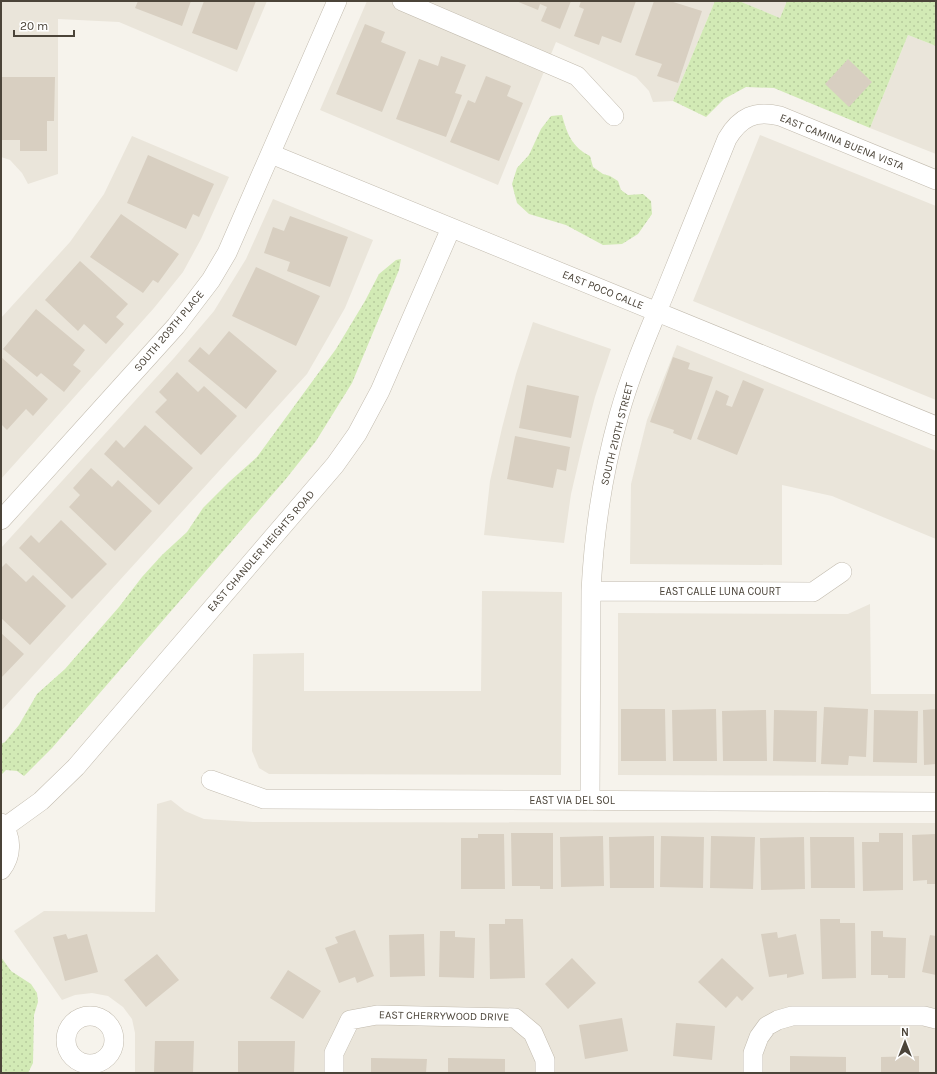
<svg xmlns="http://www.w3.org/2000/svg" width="937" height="1074" viewBox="0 0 937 1074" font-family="Karla,sans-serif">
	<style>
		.residential { fill: #eae5da }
		.grass { fill: url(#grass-dots) }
		.building { fill: #d8cfc1 }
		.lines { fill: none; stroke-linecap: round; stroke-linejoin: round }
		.minor-casing { stroke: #c2bbae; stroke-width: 20 }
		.minor { stroke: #fff; stroke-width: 19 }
		.labels { text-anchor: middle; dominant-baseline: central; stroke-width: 3.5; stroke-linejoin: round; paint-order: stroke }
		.street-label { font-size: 11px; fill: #4b4439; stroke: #fff }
	</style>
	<defs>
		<pattern id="grass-dots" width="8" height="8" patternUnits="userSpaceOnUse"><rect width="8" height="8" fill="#d2eab5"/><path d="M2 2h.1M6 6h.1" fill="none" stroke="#b6ca9c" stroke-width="1.8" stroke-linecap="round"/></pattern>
	</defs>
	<rect width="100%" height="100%" fill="#f6f3ec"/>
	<!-- residential -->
	<path class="residential" d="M1,1H267L237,72L119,22L58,19V174L28,184L22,173L10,160L1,157Z
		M367,1H715L673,101L653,102L649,91L636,77L556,42L498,185L320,110Z
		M739,1H787L780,18Z
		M908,35L936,46V154L870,128Z
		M760,135L936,206V400L693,301Z
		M132,136L229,177L201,239L183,272L154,308L1,479V318L70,242L104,194Z
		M273,199L373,240L345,308L307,374L1,711V548L174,358L214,311L246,259Z
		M533,322L611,349L595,397L583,443L571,494L564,543L484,535L490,481L502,428L516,374Z
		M677,345L936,451V539L832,496L782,485V565L630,564L631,484L647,420Z
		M482,591L562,592L561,775L269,774L259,768L252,751L253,654L304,653V691H481Z
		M870,604L871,694H936V776L618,775V613L848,614Z
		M171,800L185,811L204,819L253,822L936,823V1073H135V1033L132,1019L123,1007L108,996L92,993L75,995L62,1000L14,931L44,911L155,912L157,804Z"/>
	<!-- grass -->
	<path class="grass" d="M715,1H739L780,18L787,1H936V46L908,35L870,128L774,88L746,87L724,99L706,117L673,101Z
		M562,115C567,134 572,147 590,156L593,167L603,174L610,176L618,181L621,190L628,195L643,194L651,201L652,214L638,234L622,244L603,245L566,225L529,214L517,203L512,184L517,168L529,155L541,129L551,116Z
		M401,259L399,270L352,383L316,441L285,480L52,748L24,776L17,771L6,770L1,775V744L5,742L19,725L37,694L65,669L119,607L142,577L162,555L187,532L203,508L229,482L257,457L336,349L365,301L379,274L396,260Z
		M1,957L11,971L31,984L37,993L38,1002L34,1015L33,1063L28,1073H1Z"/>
	<!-- building -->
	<path class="building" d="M138,1H191L182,26L135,8Z
		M204,1H256L237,50L192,33Z
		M516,1H571L560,29L541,21L547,7L540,4L538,10Z
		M581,1H636L621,43L602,36L599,45L574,36L584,9L579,7Z
		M654,1H670L702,11L678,83L657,76L662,64L635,55Z
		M365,24L385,32L381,42L406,52L382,112L336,94Z
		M441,56L466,65L455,93L462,95L446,137L396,119L419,59L438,66Z
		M848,59L872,82L849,107L825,84Z
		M486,76L511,86L507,96L523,103L499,161L450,142L468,100L475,103Z
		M2,77H55L54,121H47V151H20V140H2Z
		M148,155L214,184L199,217L193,214L186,229L127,203Z
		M121,214L179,254L158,283L153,280L143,293L90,257Z
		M290,216L348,237L330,287L287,271L290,262L264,253L273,227L284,231Z
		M80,261L128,304L116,317L124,324L106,344L84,324L78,331L45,300Z
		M256,267L320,296L296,346L232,316Z
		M36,309L85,350L73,365L81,371L64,392L41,373L37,377L3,349Z
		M229,331L277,371L246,409L188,361L200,347L209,355Z
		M1,357L48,399L33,416L26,409L7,430L1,424Z
		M673,357L690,363L688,369L713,377L691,440L673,433L674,430L650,422Z
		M177,372L198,392L204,386L237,416L201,455L155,412L167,400L159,392Z
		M743,380L764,389L737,455L697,439L716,390L729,396L726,405L732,407Z
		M527,385L579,396L571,438L519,428Z
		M145,425L193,468L159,505L104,454L116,440L124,448Z
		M515,436L570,447L566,471L557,469L553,488L507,479Z
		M91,468L112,487L118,480L152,511L115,551L69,507L80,495L73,488Z
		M61,520L107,564L72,599L19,548L31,535L39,543Z
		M6,563L26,582L33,575L66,606L30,645L1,618V568Z
		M1,633L24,654L1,678Z
		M824,707L868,709L866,757L849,756L848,765L821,764Z
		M621,709H665L666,761H621Z
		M716,709L717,761H673L672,710Z
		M936,709V764L924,765L923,710Z
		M766,710L767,761H723L722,711Z
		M774,710L817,711L816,762L773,761Z
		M874,710L918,711L917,763L873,762Z
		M511,833H553V889H540V886H512Z
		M879,833H903V890L863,891L862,842H879Z
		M478,834H504L505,889H461V838H478Z
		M936,834V884H927V880L913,881L912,835Z
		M603,836L604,886L561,887L560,837Z
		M654,836V888H610L609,837Z
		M661,836L704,837L703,888L660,887Z
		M711,836L755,837L753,889L710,888Z
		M804,837L805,889L761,890L760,838Z
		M810,837H854L855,888H811Z
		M505,919H523L525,978L490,979L489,924H505Z
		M820,919H840V923H855L856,978L822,979Z
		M355,930L374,976L357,983L355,977L339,983L325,948L338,943L335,937Z
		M440,931H455V937L475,938L474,978L439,977Z
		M871,931H883V937L906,938L905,978H888V975H871Z
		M777,932L778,938L796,934L804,974L787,978V974L769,977L761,934Z
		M66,934L68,939L87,934L98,972L65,981L53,937Z
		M424,934L425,976L390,977L389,935Z
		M930,935L936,936V975L922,972Z
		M157,954L179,980L146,1007L124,980Z
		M572,958L596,983L568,1009L545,984Z
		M722,958L754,988L742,1001L737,996L726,1008L698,982Z
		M288,970L321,991L303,1019L270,998Z
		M622,1018L628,1051L585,1059L579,1025Z
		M676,1023L715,1026L712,1060L673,1056Z
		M155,1041H194L193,1073H154Z
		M238,1041H295L294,1073H238Z
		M790,1056L846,1057V1073H790Z
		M919,1056V1073H881V1057Z
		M371,1058L427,1059L426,1073H371Z
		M448,1058L505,1059V1073H448Z"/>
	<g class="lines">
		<!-- minor casing -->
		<g class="minor-casing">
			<path id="minor" d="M402,1L577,76L614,116
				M271,154L936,426
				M1,520L176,326L211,280L227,253L337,1
				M591,591L813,592L842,572
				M211,780L264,799L936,802
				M590,801L591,591C594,531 603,472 619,415C631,372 649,331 666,290C686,240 707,189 727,139C740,117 755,110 780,116L936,180
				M1,823C13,837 12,856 1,870
				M5,827L41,801L76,767L335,465L357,434L380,391L451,228
				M66 1040a24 24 0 1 1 48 0a24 24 0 1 1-48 0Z
				M334,1073V1053L350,1020L377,1015L515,1018L533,1033L545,1060V1073
				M753,1073V1053L759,1037L767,1026L778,1020L792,1016H924L936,1019"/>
		</g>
		<!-- minor -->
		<use href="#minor" class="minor"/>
	</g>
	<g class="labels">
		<!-- street labels -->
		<g class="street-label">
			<text transform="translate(842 142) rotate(22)">EAST CAMINA BUENA VISTA</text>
			<text transform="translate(603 290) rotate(22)">EAST POCO CALLE</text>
			<text transform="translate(169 331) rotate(-50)">SOUTH 209TH PLACE</text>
			<text transform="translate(617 434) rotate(-76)">SOUTH 210TH STREET</text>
			<text transform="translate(261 551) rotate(-49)">EAST CHANDLER HEIGHTS ROAD</text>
			<text x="720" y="591">EAST CALLE LUNA COURT</text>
			<text x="572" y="800">EAST VIA DEL SOL</text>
			<text transform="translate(444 1016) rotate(1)">EAST CHERRYWOOD DRIVE</text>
		</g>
	</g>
	<!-- border -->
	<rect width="937" height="1074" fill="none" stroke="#4b4439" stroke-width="4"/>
	<!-- north arrow -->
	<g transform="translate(905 1042)" stroke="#ffffff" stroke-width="3" paint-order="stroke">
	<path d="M0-3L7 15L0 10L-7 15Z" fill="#4b4439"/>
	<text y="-6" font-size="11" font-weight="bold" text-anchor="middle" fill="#4b4439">N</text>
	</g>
	<!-- scale -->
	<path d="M14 30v6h60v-6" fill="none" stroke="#4b4439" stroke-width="2"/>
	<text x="20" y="30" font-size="12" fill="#4b4439" stroke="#ffffff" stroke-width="3" paint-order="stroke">20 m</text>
</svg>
